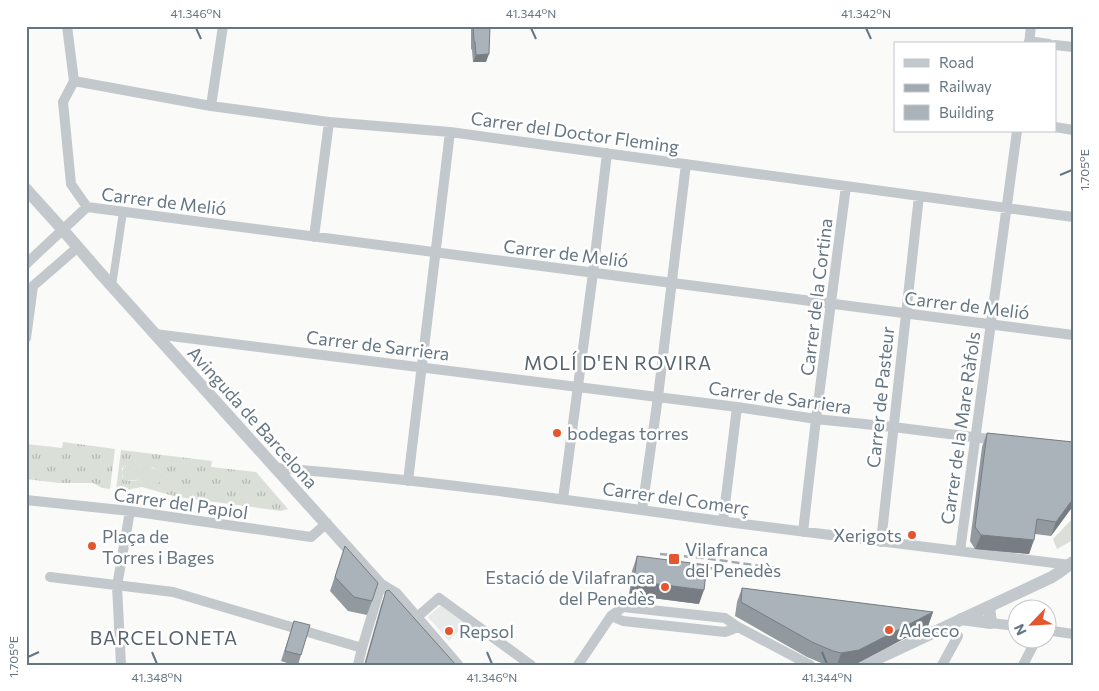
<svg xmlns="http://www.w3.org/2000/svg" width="1099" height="691" viewBox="0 0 1099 691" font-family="Commissioner,sans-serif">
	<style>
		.built { fill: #e8e9e9 }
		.grass { fill: url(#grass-tufts); fill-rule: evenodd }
		.park { fill: #dadfd7 }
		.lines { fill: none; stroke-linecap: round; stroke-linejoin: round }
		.pedestrian { stroke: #c3c8cc; stroke-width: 8 }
		.minor { stroke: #c3c8cc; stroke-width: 10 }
		.tertiary { stroke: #c3c8cc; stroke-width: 12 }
		.rail { stroke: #a2aab0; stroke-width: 2.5; stroke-dasharray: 8 4; stroke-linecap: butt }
		.wall { fill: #929a9f }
		.shaded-wall { fill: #777d82 }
		.building { fill: #aab3b9; stroke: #777d82 }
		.ticks { fill: none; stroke: #657683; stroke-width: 2 }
		.poi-dot { fill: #e4572e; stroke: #fff; stroke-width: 2 }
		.labels { text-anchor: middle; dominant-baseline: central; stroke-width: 5; stroke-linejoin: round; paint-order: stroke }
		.street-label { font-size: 18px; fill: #657683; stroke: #fff }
		.poi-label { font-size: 18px; fill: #657683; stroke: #fff; text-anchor: start }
		.neighbourhood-label { font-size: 19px; letter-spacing: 1px; fill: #57646e; stroke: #fff }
		.neatline { fill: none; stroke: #657683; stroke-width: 2 }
		.ticks-label { font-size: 12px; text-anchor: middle; fill: #657683 }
	</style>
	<defs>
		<pattern id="grass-tufts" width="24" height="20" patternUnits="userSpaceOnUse" patternTransform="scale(1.25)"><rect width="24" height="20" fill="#dadfd7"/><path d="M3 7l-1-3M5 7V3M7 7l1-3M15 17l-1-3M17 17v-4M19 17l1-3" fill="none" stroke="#b4b9b4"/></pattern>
	</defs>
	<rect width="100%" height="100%" fill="#fafaf8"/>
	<!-- built -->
	<path class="built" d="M442,604L468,621L449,641L428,617Z"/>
	<!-- grass -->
	<path class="grass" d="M63,442L115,449L110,489L102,488L93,483H60L26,479V444L62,448Z
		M121,450L212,461L211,467L256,472L288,509L281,511L185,498L170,495L142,487L121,491L116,490ZM144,463L168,475L158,483L152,484L140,480L129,481L122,478V468L125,465L137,468Z"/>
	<!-- park -->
	<path class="park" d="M144,463L150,464L152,468L166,472L168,475C161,482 156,486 147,483C145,482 140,480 139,480C133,479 129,482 123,480L122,472L124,466L127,465L137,468Z
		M1073,518V540L1057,549L1053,539Z"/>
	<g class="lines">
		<!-- pedestrian -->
		<path class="pedestrian" d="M112,286L123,212"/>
		<!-- minor -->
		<path class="minor" d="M67,26L74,81L63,102L71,184L87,207
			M1029,41L1049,44
			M1029,44L1031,26
			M1055,45L1073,47
			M74,81L211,106L329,122L450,132L1073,217
			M211,106L223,26
			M1055,127L1073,130
			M314,237L329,122
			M26,264L87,207L1073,335
			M155,334L737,407L816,419L893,427L997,440
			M26,338L33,286L78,247
			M277,468C430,480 583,502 735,523C847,538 959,551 1070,565
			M408,481L450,132
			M563,499L593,273L607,153
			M26,500L130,511L311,537L327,523
			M642,510L658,397L686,164
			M723,521L737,407
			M803,532L816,419L846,186
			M881,542L919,196
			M960,551L1017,131
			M50,577L173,592L362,648
			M611,616L623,621L725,632L738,627
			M416,618L439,598L531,665
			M991,623L1016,626
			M1046,630L1073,634
			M121,665L117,586L130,511
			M358,665L362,648L381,585
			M578,665L611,616L623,607L725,618L738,627L810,665
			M942,665L958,636
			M1023,665L1037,638"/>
		<!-- tertiary -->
		<path class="tertiary" d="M26,189L63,230L101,274L381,585L396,594L457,665
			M961,619L991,623L989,607
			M864,665L1052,577L1061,571L1073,562"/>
		<!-- rail -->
		<path class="rail" d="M660,554L704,558L782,569
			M693,566L782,577"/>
	</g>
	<!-- wall -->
	<path class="wall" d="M471,26H490L486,62H473L472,50L471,49Z
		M987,433L1073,442V506L1051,536L1035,534L1029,554L975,549L970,541L982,447Z
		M345,546L372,601L367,615L348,611L330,591Z
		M637,556L699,604L629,595L632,571Z
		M742,588L933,612L928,626L854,665H826L807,657L735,616L737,602Z
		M386,591L456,665H364L381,605Z
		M294,621L301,655L298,665H293L281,661Z"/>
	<!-- shaded-wall -->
	<path class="shaded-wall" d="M489,54L486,62H473L476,55Z
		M1073,499V506L1051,536L1056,522Z
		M981,535L1034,540L1029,554L975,549Z
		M634,581L704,590L699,604L629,595Z
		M933,612L928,626L854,665H837L841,653Z"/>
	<!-- building -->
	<path class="building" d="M473,26H490L489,54L476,55L475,42L474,41Z
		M987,433L1073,442V499L1056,522L1037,519L1034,540L981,535L975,527Z
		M345,546L378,583L372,601L354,597L335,577Z
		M637,556L707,565L704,590L634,581Z
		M742,588L933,612L859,650L841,653L833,651L812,642L741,602Z
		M389,590L456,665H365L386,591Z
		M294,621L310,625L301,655L285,651Z"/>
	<!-- ticks -->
	<path class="ticks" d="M196,28L201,39M531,28L536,39M866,28L871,39M1060,175L1072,170M152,652L157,664M487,652L492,664M822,652L827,664M28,657L39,652"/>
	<!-- markers -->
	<g class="poi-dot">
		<circle cx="557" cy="433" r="5"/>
		<circle cx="912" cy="535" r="5"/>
		<circle cx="92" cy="546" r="5"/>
		<rect x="668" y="553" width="12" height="12" rx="2.5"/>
		<circle cx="665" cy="587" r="5"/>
		<circle cx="889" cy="630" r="5"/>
		<circle cx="449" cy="631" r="5"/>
	</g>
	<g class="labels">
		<!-- street labels -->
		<g class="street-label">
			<text transform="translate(575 132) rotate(8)">Carrer del Doctor Fleming</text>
			<text transform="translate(164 201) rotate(7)">Carrer de Melió</text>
			<text transform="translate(566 253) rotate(7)">Carrer de Melió</text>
			<text transform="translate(816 297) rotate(-83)">Carrer de la Cortina</text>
			<text transform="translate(967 305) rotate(7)">Carrer de Melió</text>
			<text transform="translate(378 345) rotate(7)">Carrer de Sarriera</text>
			<text transform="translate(780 397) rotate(8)">Carrer de Sarriera</text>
			<text transform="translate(880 397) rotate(-84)">Carrer de Pasteur</text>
			<text transform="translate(253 417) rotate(48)">Avinguda de Barcelona</text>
			<text transform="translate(960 428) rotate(-82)">Carrer de la Mare Ràfols</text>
			<text transform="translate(676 498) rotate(8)">Carrer del Comerç</text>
			<text transform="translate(181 503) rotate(8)">Carrer del Papiol</text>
		</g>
		<!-- poi labels -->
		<g class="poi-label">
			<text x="567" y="433">bodegas torres</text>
			<text x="902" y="535" text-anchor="end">Xerigots</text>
			<text x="102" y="536">Plaça de<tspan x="102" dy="21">Torres i Bages</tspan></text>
			<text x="685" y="549">Vilafranca<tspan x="685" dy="21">del Penedès</tspan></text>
			<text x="655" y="577" text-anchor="end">Estació de Vilafranca<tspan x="655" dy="21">del Penedès</tspan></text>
			<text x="899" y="630">Adecco</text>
			<text x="459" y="631">Repsol</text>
		</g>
		<!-- neighbourhood labels -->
		<g class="neighbourhood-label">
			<text x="618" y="362">MOLÍ D'EN ROVIRA</text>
			<text x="164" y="637">BARCELONETA</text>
		</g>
	</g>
	<!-- border -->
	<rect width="1099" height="691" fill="none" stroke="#ffffff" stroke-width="55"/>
	<!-- legend -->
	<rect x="894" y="42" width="162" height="90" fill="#ffffff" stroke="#c1c8cd"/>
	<rect x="904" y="59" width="25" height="8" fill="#c3c8cc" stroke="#c1c8cd"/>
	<text x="939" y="68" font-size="15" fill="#657683">Road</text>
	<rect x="904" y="84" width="25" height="8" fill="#a2aab0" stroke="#c1c8cd"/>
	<text x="939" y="92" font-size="15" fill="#657683">Railway</text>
	<rect x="904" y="105" width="25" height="15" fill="#aab3b9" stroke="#c1c8cd"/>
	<text x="939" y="118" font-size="15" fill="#657683">Building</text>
	<!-- north arrow -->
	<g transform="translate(1032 624) rotate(245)"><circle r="24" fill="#ffffff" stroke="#c1c8cd"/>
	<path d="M0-4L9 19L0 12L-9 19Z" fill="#e4572e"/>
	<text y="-8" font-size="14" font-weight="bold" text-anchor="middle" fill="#657683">N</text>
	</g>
	<rect x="28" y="28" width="1044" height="636" class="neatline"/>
	<g class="ticks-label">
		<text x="196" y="18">41.346°N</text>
		<text x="531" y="18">41.344°N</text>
		<text x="866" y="18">41.342°N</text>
		<text transform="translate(1085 170) rotate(-90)" y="4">1.705°E</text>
		<text transform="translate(14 657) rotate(-90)" y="4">1.705°E</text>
		<text x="157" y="682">41.348°N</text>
		<text x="492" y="682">41.346°N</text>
		<text x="827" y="682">41.344°N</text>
	</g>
</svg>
